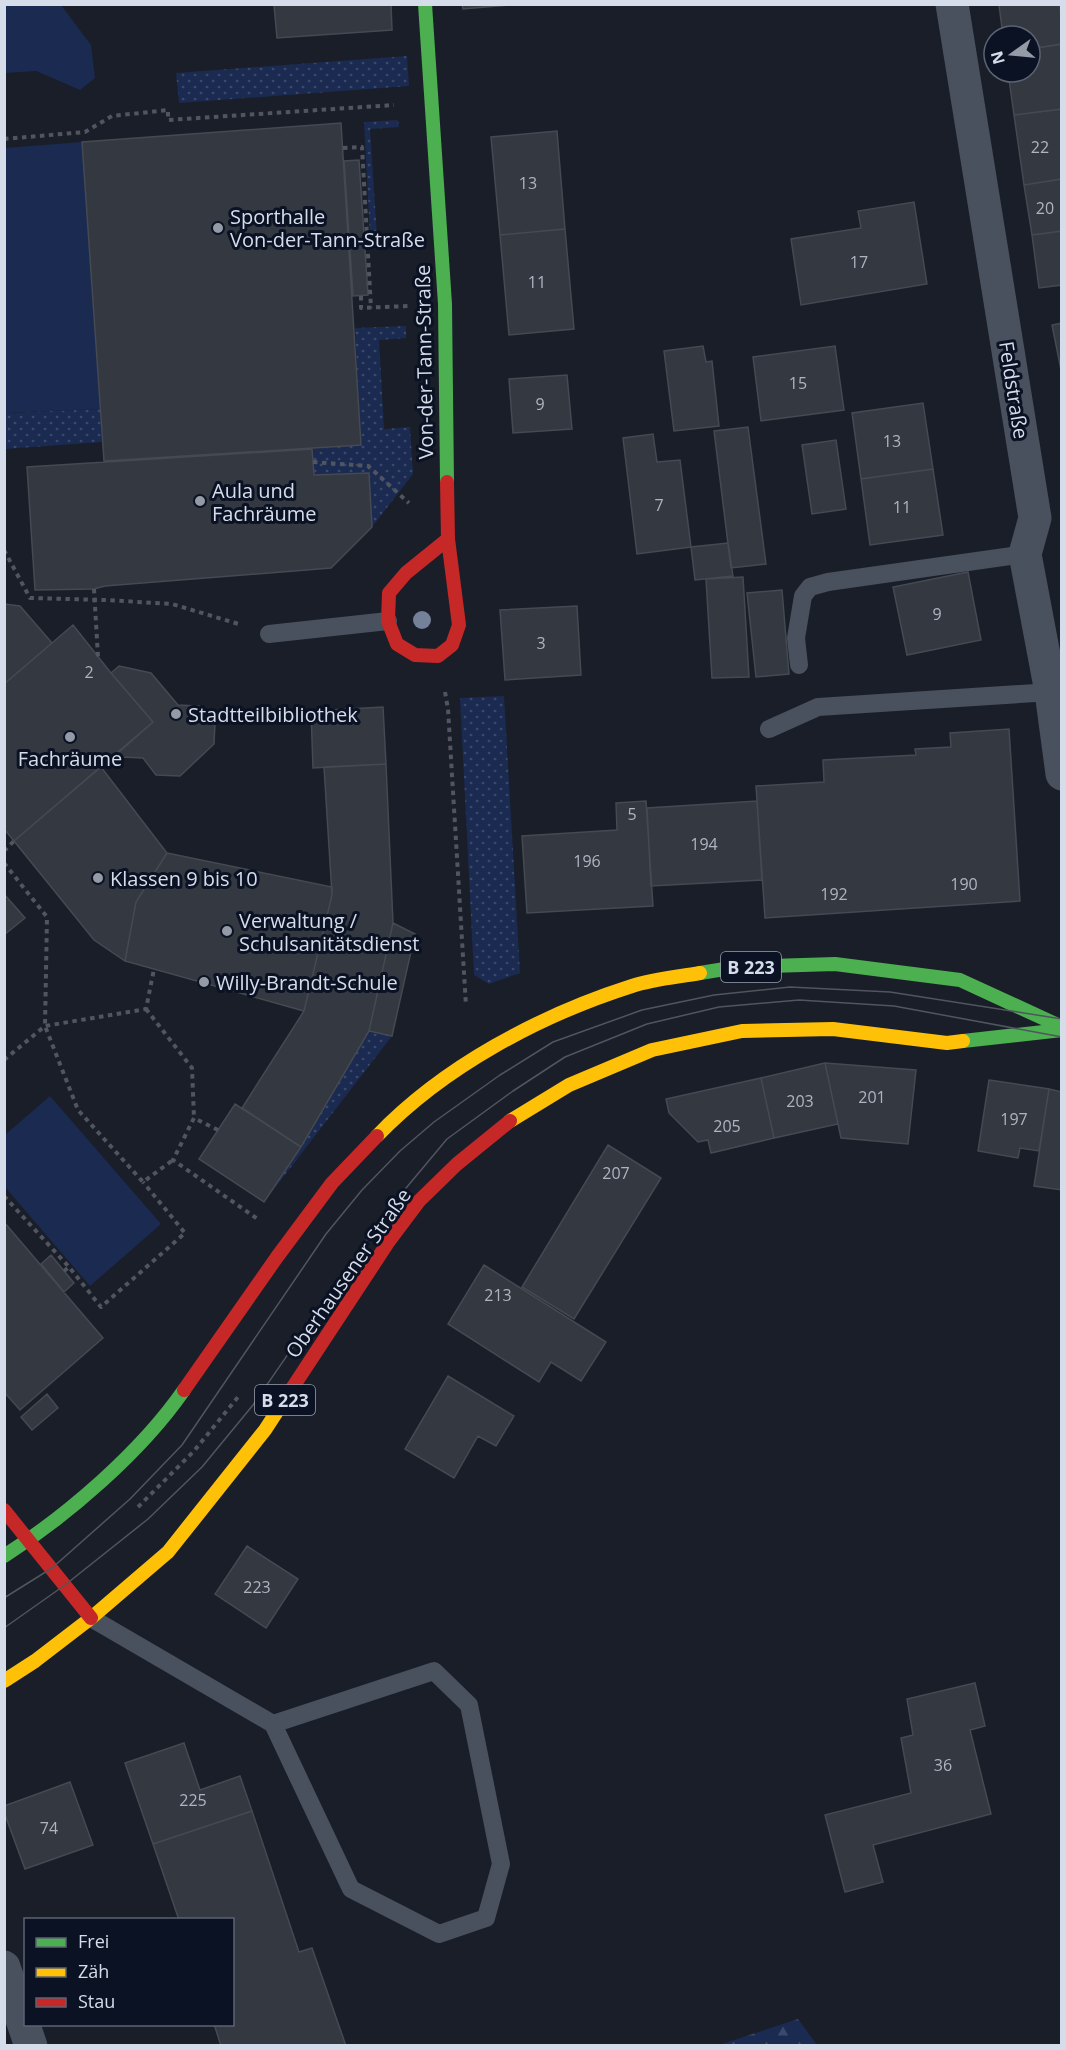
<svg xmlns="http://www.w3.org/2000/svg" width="1066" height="2050" viewBox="0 0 1066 2050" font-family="'Open Sans',sans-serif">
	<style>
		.grass { fill: url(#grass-dots) }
		.forest { fill: url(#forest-firs) }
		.garden { fill: #1a2a50 }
		.building { fill: #343941; stroke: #454952; stroke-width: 1.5 }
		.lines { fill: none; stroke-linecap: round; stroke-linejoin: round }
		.path { stroke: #505560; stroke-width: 4; stroke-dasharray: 4.5 4.5; stroke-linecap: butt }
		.lane { stroke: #49505e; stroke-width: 18 }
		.street { stroke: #49505e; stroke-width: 33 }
		.fast { stroke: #4caf50; stroke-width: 14 }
		.slow { stroke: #ffc107; stroke-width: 14 }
		.jam { stroke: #c62828; stroke-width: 14 }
		.tram { stroke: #50555f; stroke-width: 1.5 }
		.path-bridge { stroke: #505560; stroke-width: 4; stroke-dasharray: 4.5 4.5; stroke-linecap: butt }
		.tree { fill: #758199 }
		.poi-dot { fill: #949aa6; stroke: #0a1224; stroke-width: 2 }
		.labels { text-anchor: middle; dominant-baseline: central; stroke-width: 6; stroke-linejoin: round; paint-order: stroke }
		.number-label { font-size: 16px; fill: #aeb4c0 }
		.shield { fill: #0a1224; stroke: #99a0af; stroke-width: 1.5 }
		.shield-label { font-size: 18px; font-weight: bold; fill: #d6ddea }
		.poi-label { font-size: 20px; fill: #d6ddea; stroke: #0a1224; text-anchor: start }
		.street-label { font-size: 20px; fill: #d6ddea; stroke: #0a1224 }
	</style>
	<defs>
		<pattern id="grass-dots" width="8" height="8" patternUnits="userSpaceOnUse" patternTransform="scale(1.5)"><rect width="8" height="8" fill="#1a2a50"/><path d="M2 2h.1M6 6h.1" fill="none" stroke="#3b4869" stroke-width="1.8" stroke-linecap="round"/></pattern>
		<pattern id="forest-firs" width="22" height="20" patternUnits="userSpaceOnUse" patternTransform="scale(1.5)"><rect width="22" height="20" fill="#1a2a50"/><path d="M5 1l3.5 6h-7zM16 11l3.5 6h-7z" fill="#3b4869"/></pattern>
	</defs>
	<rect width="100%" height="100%" fill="#191e28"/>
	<!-- grass -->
	<path class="grass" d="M407,56L409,86L179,103L176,73Z
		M398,120L399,127L370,129L377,236H370L364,122Z
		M406,326V338L379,340L384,429L410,427L413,474L372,527L369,473L314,475L312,449L361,445L355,328Z
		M100,409L102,442L5,449V413Z
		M504,696L520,973L489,984L474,975L460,698Z
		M369,1031L392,1036L264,1202L301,1147Z"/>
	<!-- forest -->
	<path class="forest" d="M798,2019L817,2045H719Z"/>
	<!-- garden -->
	<path class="garden" d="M4,5H61L91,45L95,78L80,90L36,71L5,73Z
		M82,142L100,409L5,413L4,148Z
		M50,1096L161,1224L90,1286L5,1187V1135Z"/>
	<!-- building -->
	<path class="building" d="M391,4L392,30L277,38L274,5Z
		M462,4H520L463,9Z
		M1060,4L1062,44L1030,49V36H1003L999,5Z
		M1062,44V109L1014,115L1008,72H1030V49Z
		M1062,109V179L1024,185L1014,115Z
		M341,123L361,445L104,461L82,142Z
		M557,131L565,229L500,235L491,137Z
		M359,160L368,295L353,296L344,161Z
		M1062,179V231L1032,235L1024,185Z
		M914,202L927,284L801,305L791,239L861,228L858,211Z
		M565,229L574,329L509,335L500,235Z
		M1062,231V285L1039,288L1032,235Z
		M1062,323V375L1052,325Z
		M703,346L706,362L712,361L719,426L674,431L664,351Z
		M835,346L844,410L761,421L753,357Z
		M567,375L572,429L513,433L509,379Z
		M923,403L933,469L861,479L852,413Z
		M748,427L766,564L731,568L714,431Z
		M653,434L657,462L680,460L691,547L637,554L623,438Z
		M836,440L846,509L812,514L802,445Z
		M312,449L314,475L369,473L372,527L331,568L105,586L94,589L35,590L27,467Z
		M933,469L943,535L870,545L861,479Z
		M728,543L733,576L695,580L691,547Z
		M968,572L981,640L907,655L893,587Z
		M743,577L749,677L712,678L706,579Z
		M782,590L789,674L756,677L747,593Z
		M4,604L20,606L52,643L4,684Z
		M577,606L581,675L505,680L500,610Z
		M73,625L111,673L153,722L14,841L4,829V684Z
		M119,666L151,673L178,705L199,706L215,723L214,744L180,776L156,775L143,758L121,757L118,753L153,722L111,673Z
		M383,707L386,764L313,768L311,711Z
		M1009,729L1020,901L765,918L756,786L824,782L823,760L916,755L915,749L951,747L950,733Z
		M386,764L393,923L369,1031L301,1147L242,1108L304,1011L332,895L324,767Z
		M101,767L167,853L136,902L125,961L94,940L14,841Z
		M646,801L653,906L527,913L522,836L617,830L616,803Z
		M757,801L762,880L651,886L647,808Z
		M167,853L332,887V895L304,1011L125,961L136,902Z
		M4,894L25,918L4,935Z
		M393,923L415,934L392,1036L369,1031Z
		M825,1063L916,1070L908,1144L841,1138Z
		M825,1063L838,1124L774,1138L761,1078Z
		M761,1078L774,1138L711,1153L708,1140L698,1142L669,1113L666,1099Z
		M989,1080L1049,1089L1039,1151L1020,1148L1018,1158L978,1151Z
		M1049,1089L1062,1092V1190L1034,1186Z
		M235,1104L301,1147L264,1202L199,1159Z
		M608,1145L661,1178L574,1319L522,1287Z
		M4,1222L103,1338L20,1410L4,1392Z
		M51,1255L74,1283L64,1292L41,1264Z
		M484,1265L606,1342L581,1381L551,1362L539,1382L448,1324Z
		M448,1376L514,1416L496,1446L478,1436L454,1478L405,1449Z
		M47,1394L58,1408L32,1430L21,1417Z
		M247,1546L298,1579L266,1628L215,1594Z
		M975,1683L985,1726L970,1730L991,1814L873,1845L883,1882L845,1892L825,1815L911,1793L901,1738L913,1735L907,1699Z
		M184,1743L200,1790L240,1776L252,1811L153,1844L125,1763Z
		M70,1782L93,1845L25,1869L4,1812V1806Z
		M252,1811L299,1952L312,1948L346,2046H221L214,2024H232V1920H179L153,1844Z"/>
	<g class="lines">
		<!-- path -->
		<path class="path" d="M4,139L85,132L112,116L168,110V120L394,105
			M343,148L362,147L371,308
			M361,296V308L408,306
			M313,462L368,466L409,503
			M4,550L30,598L106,600L172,604L242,625
			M445,692L448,709L466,1006
			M4,851L14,841
			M4,863L47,917L45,1026L78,1110L143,1182L173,1160
			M146,1009L192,1068L194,1118
			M4,1060L45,1026L146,1009L154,969
			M218,1130L194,1118L173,1160L259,1220
			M4,1196L69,1267
			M64,1271L69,1267L101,1307L185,1233L143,1182
			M138,1507L194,1451L238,1397"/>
		<!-- lane -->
		<path class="lane" d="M269,634L388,621
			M799,665L796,638L803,596L810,587L828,582L1025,554
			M769,729L818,707L1051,692
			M91,1618L273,1724L434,1671L469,1705L501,1864L486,1918L439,1934L351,1889L273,1724"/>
		<!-- street -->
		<path class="street" d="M952,4L1035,518L1025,554L1051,692L1062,774
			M4,1967L31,2046"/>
		<!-- fast -->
		<path class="fast" d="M425,4L445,304L447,482
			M700,973L737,967L835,964L960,980L1062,1027
			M963,1041L1062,1030
			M4,1556C68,1515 141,1452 184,1390"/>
		<!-- slow -->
		<path class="slow" d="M510,1121L569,1085L652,1050L742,1031L833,1029L947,1043L963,1041
			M377,1136C444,1066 541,1015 632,986C653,979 678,977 700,973
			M4,1681L35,1661L91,1618L168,1552L265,1430L291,1390"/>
		<!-- jam -->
		<path class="jam" d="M447,482L448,539L459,625L452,645L438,656L415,655L397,644L388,621L389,593L406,573L448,539
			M184,1390L277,1257L332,1183L377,1136
			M291,1390L389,1241L419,1201L457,1164L510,1121
			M4,1510L91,1618"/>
		<!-- tram -->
		<path class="tram" d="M4,1598L52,1568L130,1499L182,1445L326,1234L362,1190L400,1151L434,1122L500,1075L553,1042L642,1010L714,995L790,987L890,992L1062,1019
			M4,1628L65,1585L148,1519L202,1467L253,1405L386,1212L447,1139L513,1091L565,1057L647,1024L719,1007L799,1000L894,1006L1062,1037"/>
		<!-- path-bridge -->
		<path class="path-bridge" d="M94,589L98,657"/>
	</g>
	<!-- trees -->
	<circle class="tree" cx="422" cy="620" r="9"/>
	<!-- markers -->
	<g class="poi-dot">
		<circle cx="218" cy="228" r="6"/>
		<circle cx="200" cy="501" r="6"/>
		<circle cx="176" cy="714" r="6"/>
		<circle cx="70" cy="737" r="6"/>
		<circle cx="98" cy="878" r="6"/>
		<circle cx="227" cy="931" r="6"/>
		<circle cx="204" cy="982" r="6"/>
	</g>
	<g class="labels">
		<!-- number labels -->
		<g class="number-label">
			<text x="1040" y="147">22</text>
			<text x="528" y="183">13</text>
			<text x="1045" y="208">20</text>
			<text x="859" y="262">17</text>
			<text x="537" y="282">11</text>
			<text x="798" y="383">15</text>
			<text x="540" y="404">9</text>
			<text x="892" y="441">13</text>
			<text x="659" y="505">7</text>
			<text x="902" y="507">11</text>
			<text x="937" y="614">9</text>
			<text x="541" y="643">3</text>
			<text x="89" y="672">2</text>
			<text x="632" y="814">5</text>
			<text x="704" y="844">194</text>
			<text x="587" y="861">196</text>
			<text x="964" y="884">190</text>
			<text x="834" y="894">192</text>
			<text x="872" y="1097">201</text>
			<text x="800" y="1101">203</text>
			<text x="1014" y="1119">197</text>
			<text x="727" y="1126">205</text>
			<text x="616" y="1173">207</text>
			<text x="498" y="1295">213</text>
			<text x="257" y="1587">223</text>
			<text x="943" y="1765">36</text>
			<text x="193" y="1800">225</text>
			<text x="49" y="1828">74</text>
		</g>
		<!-- shield labels -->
		<g class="shield">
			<rect x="721" y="952" width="60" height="30" rx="4.5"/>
			<rect x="255" y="1385" width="60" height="30" rx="4.5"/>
		</g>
		<g class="shield-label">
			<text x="751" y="967">B 223</text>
			<text x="285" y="1400">B 223</text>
		</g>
		<!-- poi labels -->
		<g class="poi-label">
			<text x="230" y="216">Sporthalle<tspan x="230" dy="23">Von-der-Tann-Straße</tspan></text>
			<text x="212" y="490">Aula und<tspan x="212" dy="23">Fachräume</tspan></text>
			<text x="188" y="714">Stadtteilbibliothek</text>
			<text x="70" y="758" text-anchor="middle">Fachräume</text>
			<text x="110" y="878">Klassen 9 bis 10</text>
			<text x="239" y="920">Verwaltung /<tspan x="239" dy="23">Schulsanitätsdienst</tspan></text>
			<text x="216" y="982">Willy-Brandt-Schule</text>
		</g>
		<!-- street labels -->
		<g class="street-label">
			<text transform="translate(424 362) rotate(-91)">Von-der-Tann-Straße</text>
			<text transform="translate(1014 390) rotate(81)">Feldstraße</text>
			<text transform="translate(348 1273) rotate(-55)">Oberhausener Straße</text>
		</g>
	</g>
	<!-- border -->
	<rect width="1066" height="2050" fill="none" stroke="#d6ddea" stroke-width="12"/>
	<!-- legend -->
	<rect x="24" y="1918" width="210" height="108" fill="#0a1224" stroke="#5c6373" stroke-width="1.5"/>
	<rect x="36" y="1938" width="30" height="9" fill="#4caf50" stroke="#5c6373" stroke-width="1.5"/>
	<text x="78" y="1948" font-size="18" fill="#d6ddea">Frei</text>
	<rect x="36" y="1968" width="30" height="9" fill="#ffc107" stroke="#5c6373" stroke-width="1.5"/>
	<text x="78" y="1978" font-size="18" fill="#d6ddea">Zäh</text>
	<rect x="36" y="1998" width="30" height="9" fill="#c62828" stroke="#5c6373" stroke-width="1.5"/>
	<text x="78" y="2008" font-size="18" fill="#d6ddea">Stau</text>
	<!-- north arrow -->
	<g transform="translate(1012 54) rotate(255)"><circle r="28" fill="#0a1224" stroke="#5c6373" stroke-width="1.5"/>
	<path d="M0-4.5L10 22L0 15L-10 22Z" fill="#949aa6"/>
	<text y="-9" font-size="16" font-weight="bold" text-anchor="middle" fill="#d6ddea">N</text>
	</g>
</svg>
